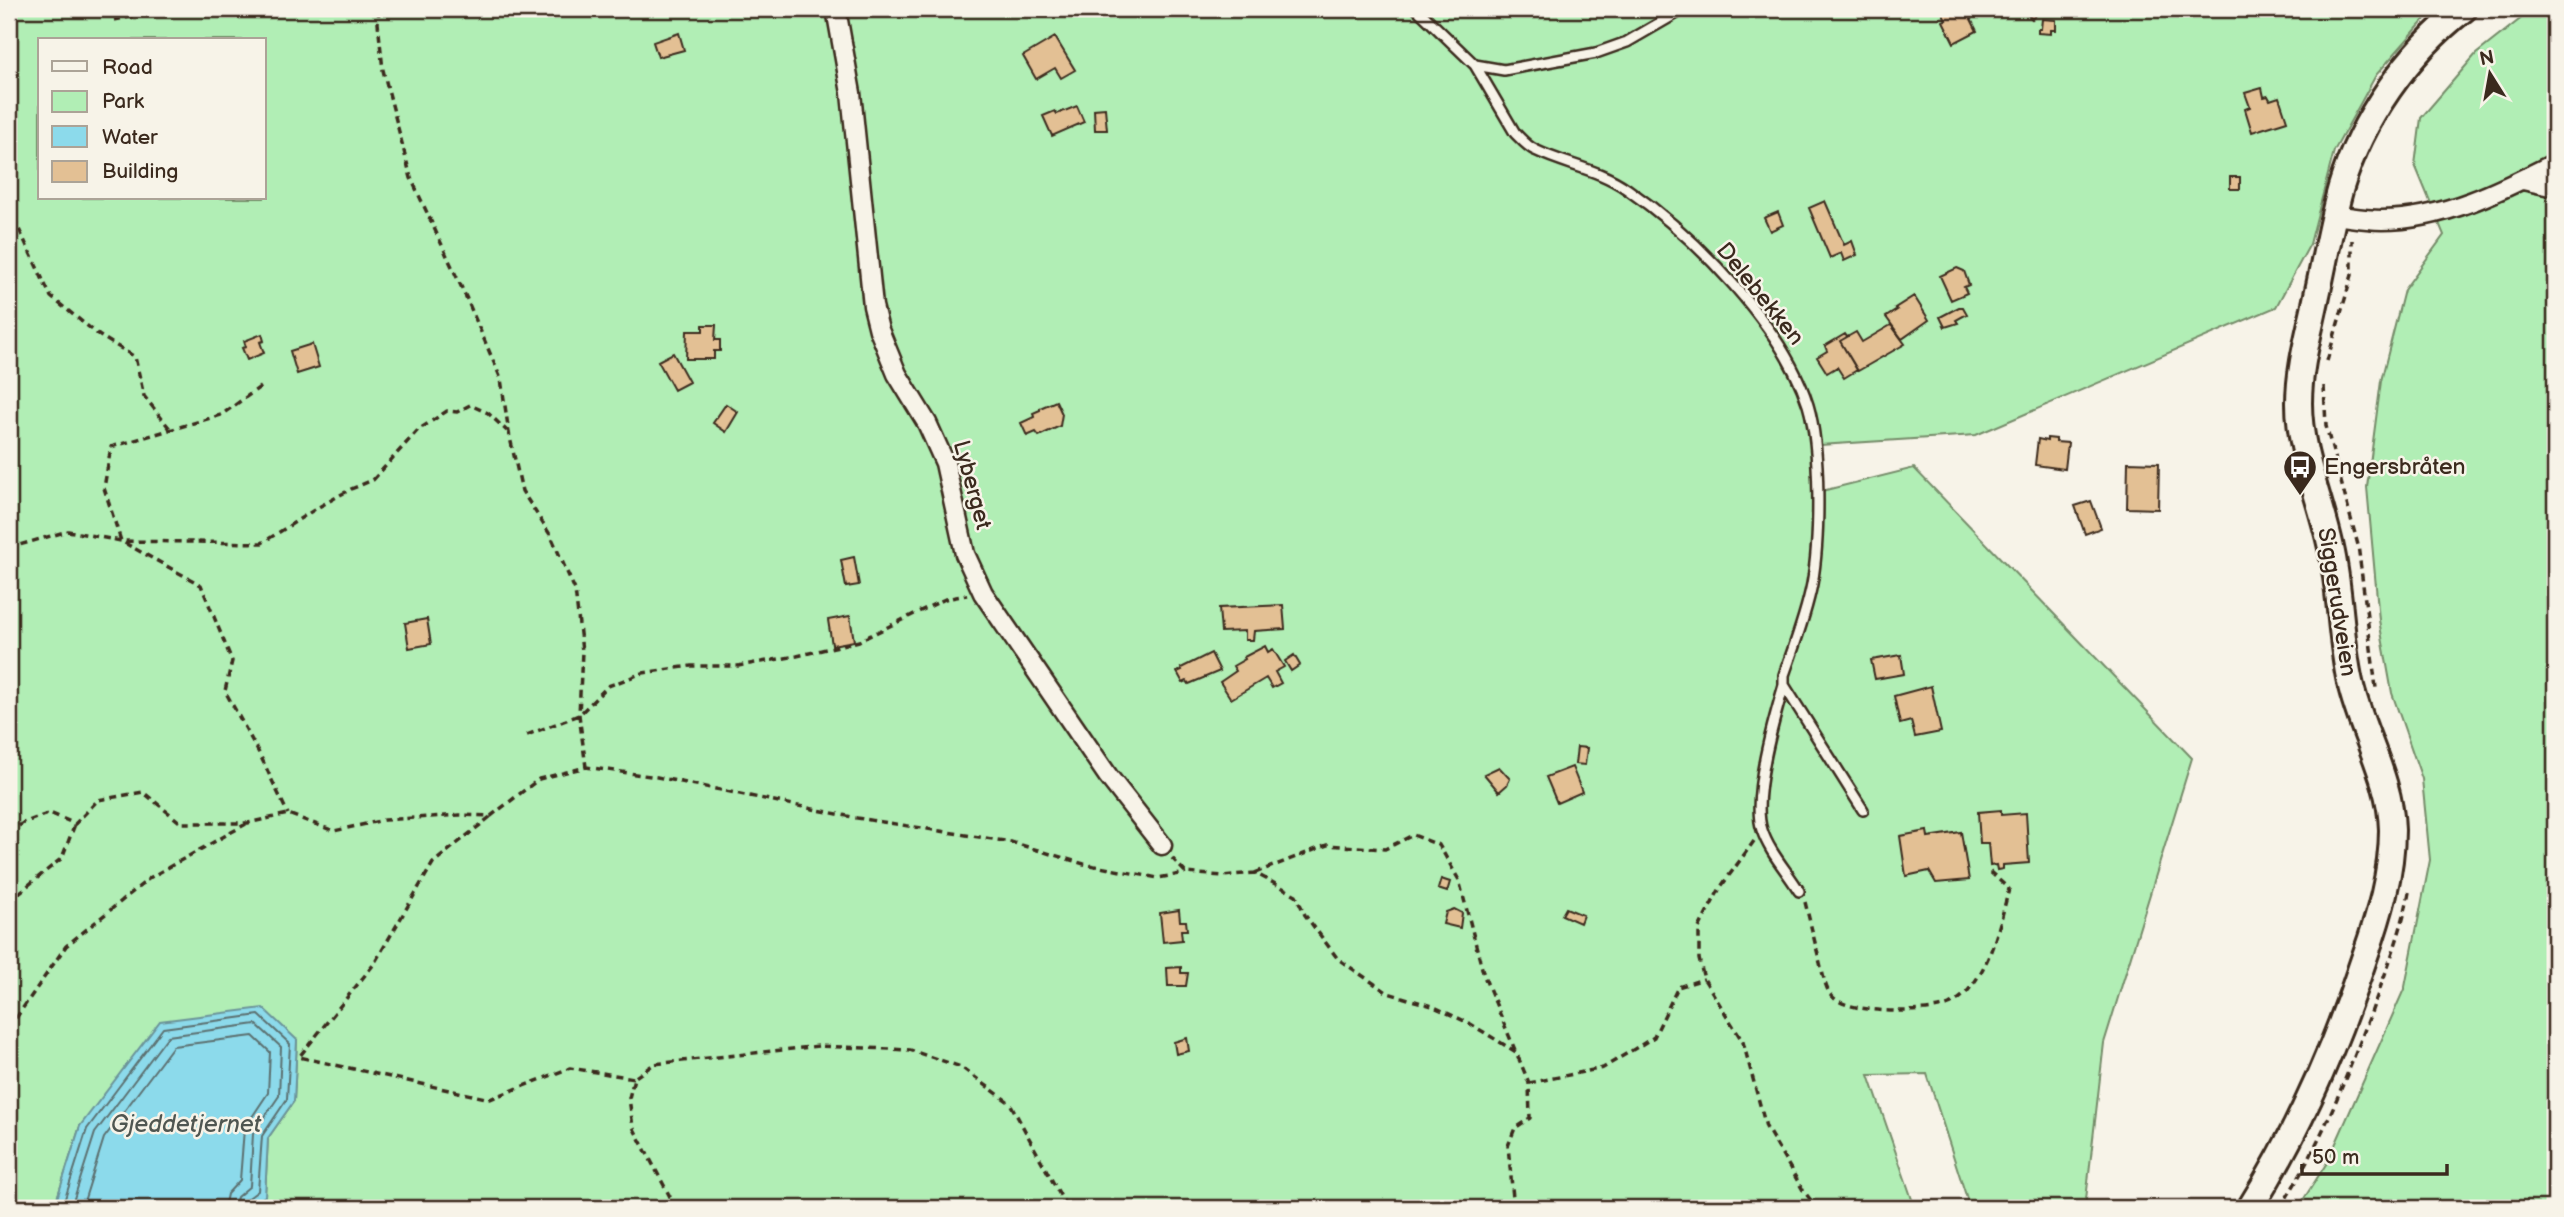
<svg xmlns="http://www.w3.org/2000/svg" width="2564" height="1217" viewBox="0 0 2564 1217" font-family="'Balsamiq Sans',sans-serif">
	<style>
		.green { fill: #b1eeb5; stroke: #768c6a; stroke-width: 2; fill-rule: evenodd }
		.water { fill: #8cdaeb; stroke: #6c9499; stroke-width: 2 }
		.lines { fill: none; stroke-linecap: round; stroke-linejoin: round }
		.shore { stroke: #5b7070; stroke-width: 2 }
		.building { fill: #e3c094; stroke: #3b2a1e; stroke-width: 2 }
		.lane-casing { stroke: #3b2a1e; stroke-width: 14 }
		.street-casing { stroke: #3b2a1e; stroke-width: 23 }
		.secondary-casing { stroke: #3b2a1e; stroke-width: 30 }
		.path { stroke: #3b2a1e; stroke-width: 3.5; stroke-dasharray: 7 5; stroke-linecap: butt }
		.lane { stroke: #f7f3e8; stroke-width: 9 }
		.street { stroke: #f7f3e8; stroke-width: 18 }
		.secondary { stroke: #f7f3e8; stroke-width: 24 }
		.labels { text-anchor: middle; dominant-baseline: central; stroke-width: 5; stroke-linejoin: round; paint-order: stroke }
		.street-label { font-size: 23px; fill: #3b2a1e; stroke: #f7f3e8 }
		.poi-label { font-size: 23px; fill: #3b2a1e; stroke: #f7f3e8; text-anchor: start }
		.water-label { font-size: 24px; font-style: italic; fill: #4f5651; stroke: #f7f3e8 }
	</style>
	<rect width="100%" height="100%" fill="#f7f3e8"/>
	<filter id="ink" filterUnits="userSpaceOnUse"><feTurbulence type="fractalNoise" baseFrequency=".0143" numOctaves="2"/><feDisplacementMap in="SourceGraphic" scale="14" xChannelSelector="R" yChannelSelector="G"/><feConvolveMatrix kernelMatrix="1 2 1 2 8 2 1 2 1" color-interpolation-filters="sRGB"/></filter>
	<g filter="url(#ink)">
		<!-- green -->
		<path class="green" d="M9,9H2434L2376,75L2334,151L2310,244L2276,307L1976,435L1820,445L1822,491L1914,468L2192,758L2104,1043L2085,1208H1970L1927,1074L1869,1075L1915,1208H246L265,1196L268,1138L294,1101L297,1040L80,1126L54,1208H9ZM40,40H264V198H40Z
			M2533,9H2555V1208H2298L2328,1161L2405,987L2430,860L2422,779L2392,693L2379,620L2367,487L2381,381L2404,290L2444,235L2415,165L2421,118L2476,54Z"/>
		<!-- water -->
		<path class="water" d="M263,1008L297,1040L294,1101L268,1138L265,1196L246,1208H54L80,1126L160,1021Z"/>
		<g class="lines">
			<!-- shore -->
			<path class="shore" d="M62,1208L87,1129L163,1028L259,1015L290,1044L287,1099L262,1136L258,1191L246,1200L243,1208
				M71,1208L95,1133L168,1036L256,1024L281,1047L279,1096L253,1134L250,1186L237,1197L234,1208
				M82,1208L104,1138L173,1046L253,1036L270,1052L268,1093L244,1129L240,1180L227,1194L224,1208"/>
		</g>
		<!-- building -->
		<path class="building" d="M1941,9H1966L1977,31L1954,43L1943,21L1946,20Z
			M2022,9H2038L2040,11L2032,19Z
			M2042,19L2056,20V30H2051V34L2038,33V29H2041Z
			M679,33L684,50L658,57L653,42Z
			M1055,37L1075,70L1061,78L1055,68L1036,79L1023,56Z
			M2262,88L2264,97L2268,96L2270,100L2279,97L2287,121L2252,132L2245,109L2250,107L2245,93Z
			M1077,106L1084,122L1052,136L1043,116L1055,111L1057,114Z
			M1105,108L1107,130H1095L1094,109Z
			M2230,177H2240V189H2230Z
			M1825,201L1844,245L1852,241L1857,255L1844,261L1841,253L1830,258L1809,208Z
			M1778,212L1783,225L1770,231L1764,218Z
			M1957,268L1964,271L1969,285L1964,287L1967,293L1951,300L1940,276Z
			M1914,296L1929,320L1902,339L1886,317L1897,310L1895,308Z
			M1959,307H1963L1967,314L1956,320L1958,323L1945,327L1940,317Z
			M703,325H716L715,340H720V351H714V359H686L687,331H703Z
			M1891,325L1905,344L1858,371L1840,341L1856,332L1862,342Z
			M262,334L264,341L260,342L264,353L247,360L242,348L246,347L244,341Z
			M1845,334L1847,337L1840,341L1857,370L1844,378L1837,367L1827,373L1817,357L1827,351L1825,346Z
			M312,344L319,367L297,374L290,351Z
			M673,353L689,382L674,390L658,361Z
			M1056,401L1062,414L1060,426L1039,436L1036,432L1027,436L1021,423L1034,417L1033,413L1040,410V408Z
			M726,404L738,412L726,432L713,423Z
			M2047,438L2056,439V442L2068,443L2065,469L2035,465L2038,439L2047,441Z
			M2128,462L2159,463L2158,509L2127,508Z
			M2091,501L2101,528L2085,534L2075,506Z
			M854,557L859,585L846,587L841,560Z
			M1283,605L1285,629L1254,631L1253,640H1245V631L1221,632L1219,608Z
			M850,616L854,641L832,645L828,620Z
			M427,619L431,644L409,648L405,623Z
			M1265,646L1268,652L1273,649L1284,667L1275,672L1281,683L1272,688L1266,678L1231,699L1220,682L1236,671L1233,666L1245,659L1244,657Z
			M1211,653L1220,671L1189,684L1187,681L1183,683L1177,672L1182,670L1181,668Z
			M1294,655L1300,665L1291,671L1285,661Z
			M1901,655L1904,674L1875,679L1871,660Z
			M1931,686L1941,732L1915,737L1911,721L1900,724L1894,696Z
			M1577,747L1587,748L1585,765L1575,764Z
			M1499,767L1510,779L1507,785L1499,792L1484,774Z
			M1572,767L1582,792L1557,803L1546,777Z
			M2001,810V815L2026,813L2029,863L2003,865V869L1997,870L1996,865L1990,866L1988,843H1980L1978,812Z
			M1927,831L1928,837L1961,832L1969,880L1936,883L1929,871L1906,876L1900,836Z
			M1441,879L1450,882L1447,892L1438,889Z
			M1566,908L1583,915L1580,923L1562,915Z
			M1454,909L1462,913L1460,928L1443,924L1446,912Z
			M1179,910L1180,921H1186L1187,930H1181L1182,940L1163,942L1160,913Z
			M1181,967V973H1188L1186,986H1168L1167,968Z
			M1187,1038L1189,1051L1176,1054L1174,1042Z"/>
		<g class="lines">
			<!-- lane casing -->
			<g class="lane-casing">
				<path id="lane" d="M1417,9L1475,65L1515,133C1521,139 1528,147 1535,150C1566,165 1599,169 1627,189C1695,236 1783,326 1808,405C1821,448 1820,540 1812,584C1806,615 1794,646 1784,675V685L1863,810
					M1475,65L1504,70L1596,53L1627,42L1684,9
					M1784,685C1774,719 1751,798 1762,830C1769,852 1787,871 1799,891"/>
			</g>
			<!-- street casing -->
			<g class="street-casing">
				<path id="street" d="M836,9L851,93L873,306L879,330L897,374L927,423L945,463L965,554L983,593L1108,776L1162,845
					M2523,180L2555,187
					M2334,215C2350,217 2366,220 2382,220C2443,220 2502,190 2555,163"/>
			</g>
			<!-- secondary casing -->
			<g class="secondary-casing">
				<path id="secondary" d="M2250,1208C2299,1130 2336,1045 2365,956C2379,916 2392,874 2392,830C2391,778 2361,732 2350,682C2340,638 2341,592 2331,548C2321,500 2299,452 2299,403C2299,366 2310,330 2317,295C2325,259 2331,222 2341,187C2361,120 2408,52 2464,9"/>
			</g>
			<!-- path -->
			<path class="path" d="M379,9L378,23L383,70L411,178L466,297L501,379L509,433L522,491L551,536L575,590L582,651L579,715L586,767
				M114,20L175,9
				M9,208L51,297L100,336L135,357L144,396L171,430
				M2327,361L2352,275V240
				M2324,386L2326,426L2358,545L2376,688
				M260,387L221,415L111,447L104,488L121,541L201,585L232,661L225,691L260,755L288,814
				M9,548L68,531L121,541L262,543L317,508L351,489L373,480L418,430L447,411L457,412L470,405L488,413L507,431
				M527,735L579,715L608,686L643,673L691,666H738L797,656L859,641L945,599L967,595
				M490,817L433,863L374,964L299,1057L490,1099L570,1068L634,1078
				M9,833L23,823L50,813L75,824L98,800L143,792L181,823H248L288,814L334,831L384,820L460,815L491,816L539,779L586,767L657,777L857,818L1011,842L1084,864L1158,878L1186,873
				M1754,841L1720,888L1699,928V959L1704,979L1743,1042L1766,1127L1803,1190L1817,1208
				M1172,858L1186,873L1222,876L1255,873L1296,895L1305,915L1338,959L1388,993L1432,1006L1469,1023L1516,1052L1529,1083L1530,1118L1515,1128L1508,1146L1514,1208
				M1255,873L1327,845L1385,849L1413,835L1439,845L1459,880L1484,976L1515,1050
				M9,901L62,858L75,824
				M1805,902L1824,979C1826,986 1828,993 1834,998C1851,1014 1928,1014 1949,1005C1957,1001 1965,995 1970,988C1993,960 2000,922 2009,889L1988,870
				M9,1028L66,946L151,877L246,824
				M1529,1083L1603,1068L1654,1037L1678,987L1704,979
				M676,1208L633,1127L629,1098L634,1078L654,1064L819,1046L910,1050L961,1067L1010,1103L1067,1208
				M2280,1208C2320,1146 2346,1079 2372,1010C2386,971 2402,932 2409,892"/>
			<!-- lane -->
			<use href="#lane" class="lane"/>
			<!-- street -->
			<use href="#street" class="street"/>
			<!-- secondary -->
			<use href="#secondary" class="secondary"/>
		</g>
	</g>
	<!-- icons -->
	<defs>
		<g id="bus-pin" transform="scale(1.75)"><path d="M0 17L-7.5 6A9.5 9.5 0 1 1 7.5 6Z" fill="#3b2a1e" stroke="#f7f3e8"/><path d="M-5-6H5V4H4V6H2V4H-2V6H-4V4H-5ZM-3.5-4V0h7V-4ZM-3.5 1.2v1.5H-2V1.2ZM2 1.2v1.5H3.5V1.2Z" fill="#fff"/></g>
	</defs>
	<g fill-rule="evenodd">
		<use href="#bus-pin" x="2300" y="467"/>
	</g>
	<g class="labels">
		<!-- street labels -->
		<g class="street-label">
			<text transform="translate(1760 294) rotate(51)">Delebekken</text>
			<text transform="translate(972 485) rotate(75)">Lyberget</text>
			<text transform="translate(2337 602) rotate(81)">Siggerudveien</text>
		</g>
		<!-- poi labels -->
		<g class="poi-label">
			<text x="2324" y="467">Engersbråten</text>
		</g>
		<!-- water labels -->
		<g class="water-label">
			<text x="186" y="1124">Gjeddetjernet</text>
		</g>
	</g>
	<!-- margin -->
	<rect width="2564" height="1217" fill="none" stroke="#f7f3e8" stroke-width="35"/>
	<rect x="18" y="18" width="2529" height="1182" fill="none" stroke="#3b2a1e" stroke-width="2.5" filter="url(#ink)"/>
	<!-- legend -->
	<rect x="38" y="38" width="228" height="161" fill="#f7f3e8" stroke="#aca397" stroke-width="2"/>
	<rect x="52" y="61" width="35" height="10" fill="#f7f3e8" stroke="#aca397" stroke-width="2"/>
	<text x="102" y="74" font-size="21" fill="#3b2a1e">Road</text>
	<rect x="52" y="91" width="35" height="21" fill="#b1eeb5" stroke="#aca397" stroke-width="2"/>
	<text x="102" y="108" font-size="21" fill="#3b2a1e">Park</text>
	<rect x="52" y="126" width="35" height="21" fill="#8cdaeb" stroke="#aca397" stroke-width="2"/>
	<text x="102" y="144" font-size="21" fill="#3b2a1e">Water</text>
	<rect x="52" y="161" width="35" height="21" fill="#e3c094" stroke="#aca397" stroke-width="2"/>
	<text x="102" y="178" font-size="21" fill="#3b2a1e">Building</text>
	<!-- north arrow -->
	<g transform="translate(2490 74) rotate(349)" stroke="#f7f3e8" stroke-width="5" paint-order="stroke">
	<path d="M0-5L12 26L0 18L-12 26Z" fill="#3b2a1e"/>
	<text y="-10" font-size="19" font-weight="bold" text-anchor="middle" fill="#3b2a1e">N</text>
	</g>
	<!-- scale -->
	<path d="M2302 1164v10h145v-10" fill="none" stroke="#3b2a1e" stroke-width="3.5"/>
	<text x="2312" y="1164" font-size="21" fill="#3b2a1e" stroke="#f7f3e8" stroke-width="5" paint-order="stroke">50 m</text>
</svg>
